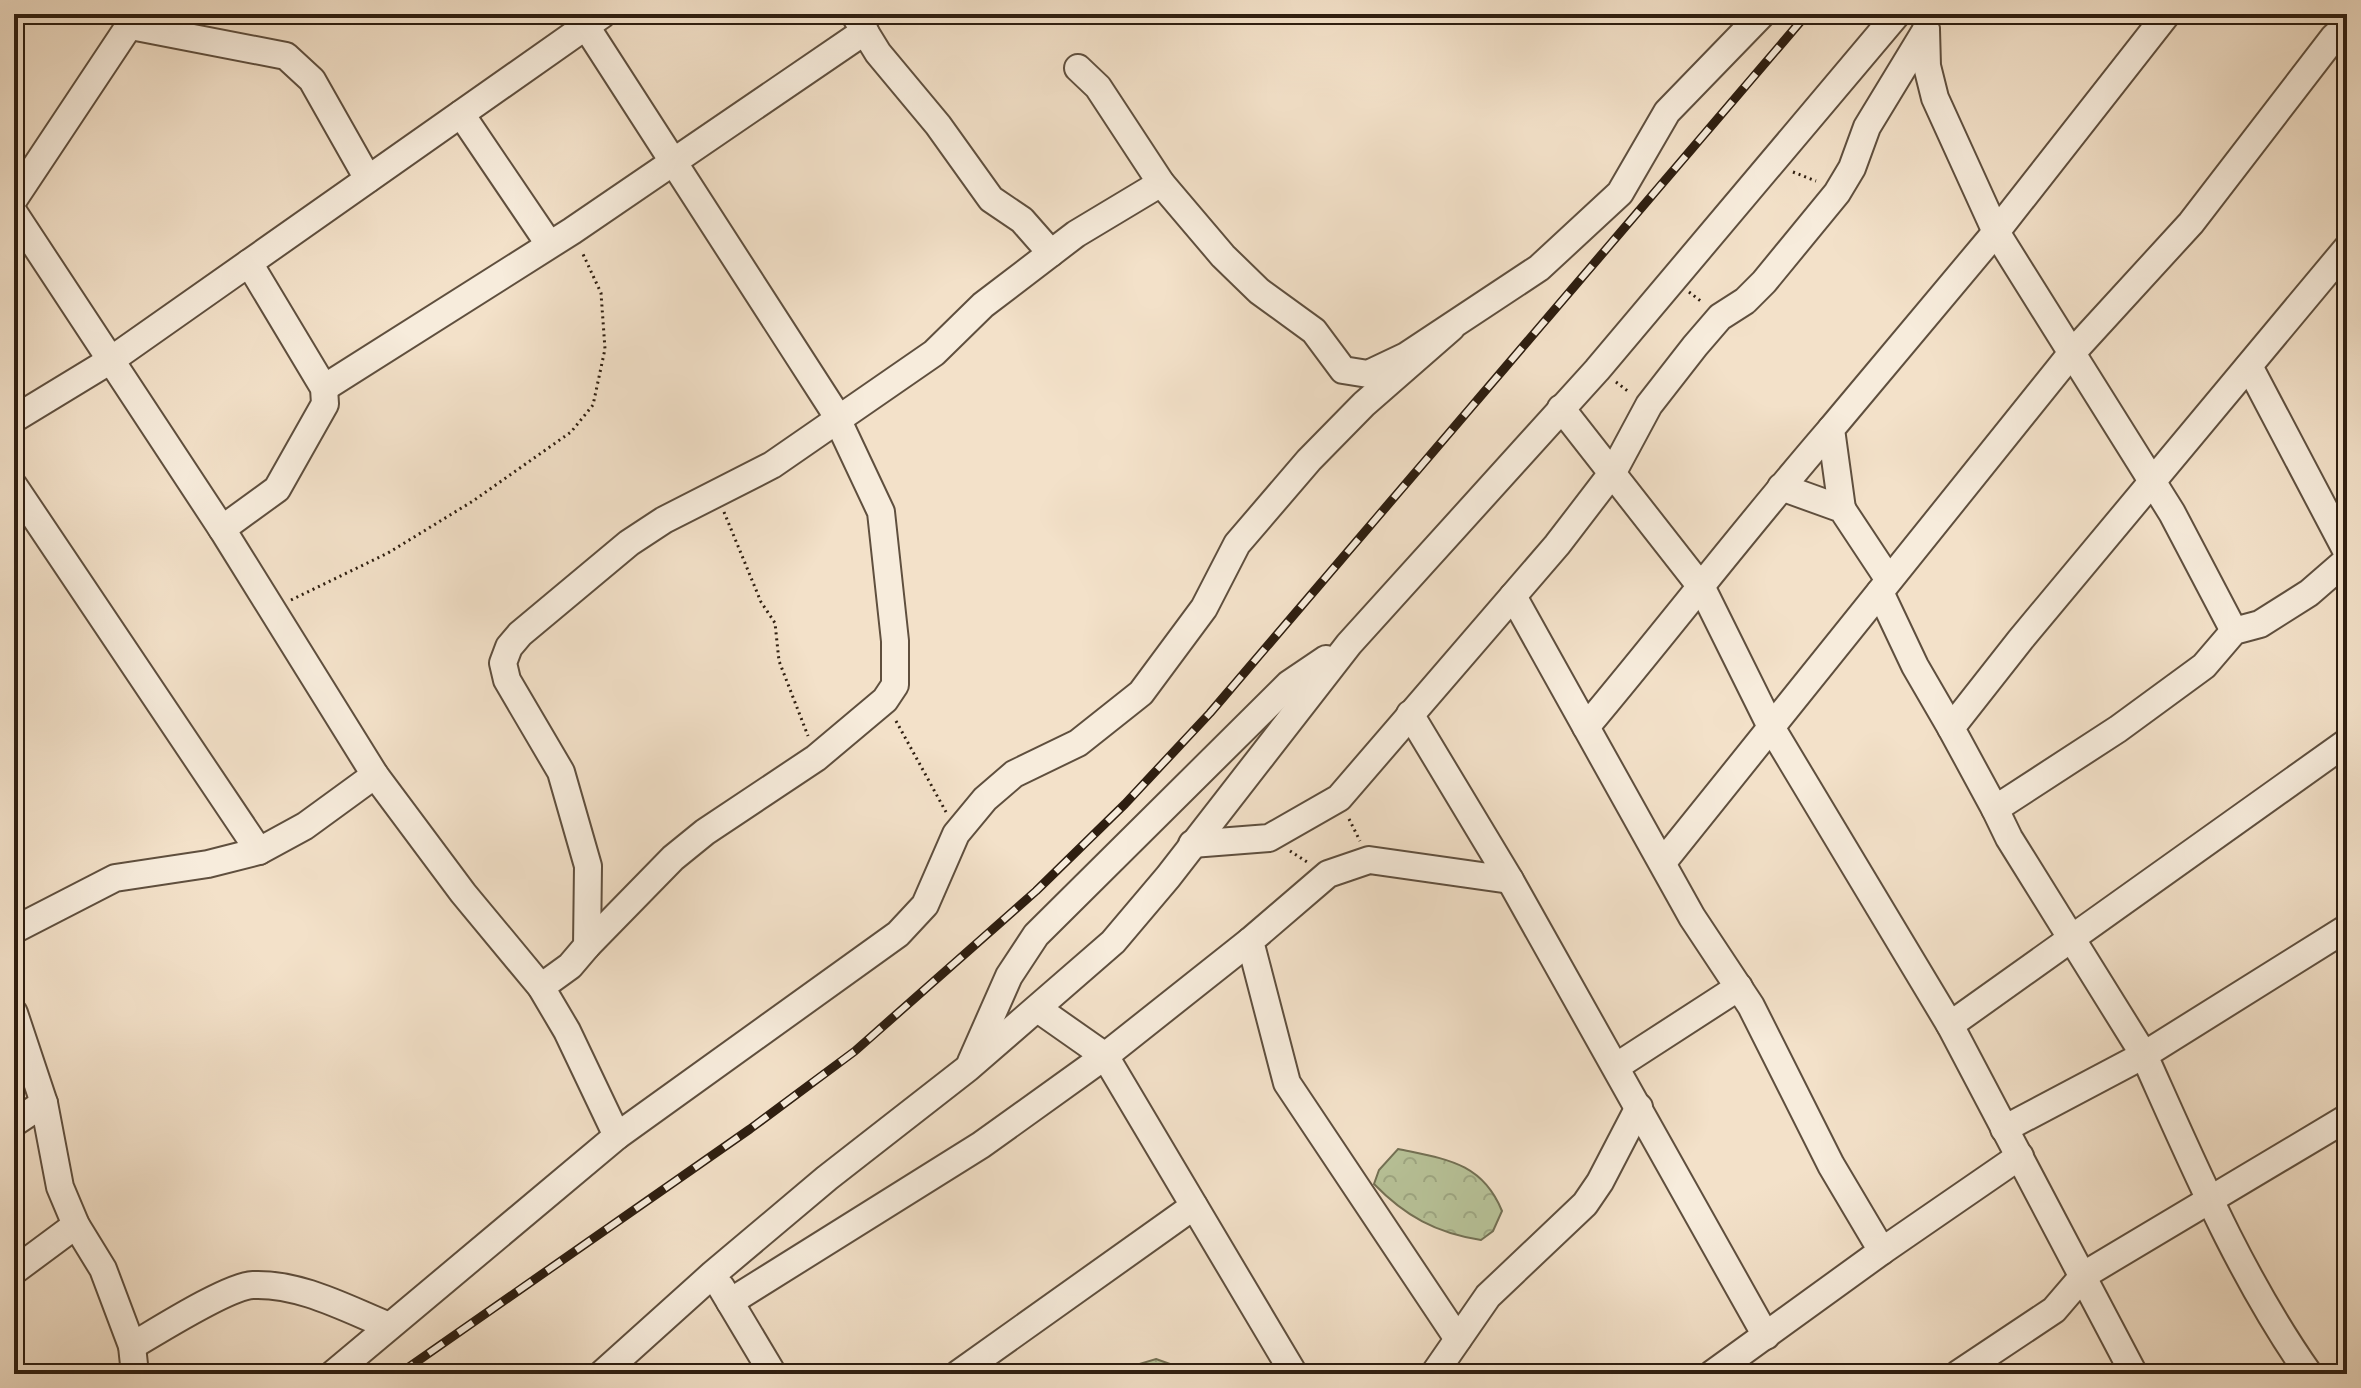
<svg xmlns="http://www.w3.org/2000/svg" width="2361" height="1388" viewBox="0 0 2361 1388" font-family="'Old Standard TT',serif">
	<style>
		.forest { fill: url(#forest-crowns); stroke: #737054; stroke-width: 2 }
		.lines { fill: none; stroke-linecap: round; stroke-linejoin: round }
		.minor-casing { stroke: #5f4f3e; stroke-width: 30 }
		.path { stroke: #2e1e10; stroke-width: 3; stroke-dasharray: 2 4; stroke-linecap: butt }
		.minor { stroke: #f7ecdc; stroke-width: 26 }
		.rail-casing { stroke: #2e1e10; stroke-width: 9 }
		.rail { stroke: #f7ecdc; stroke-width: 6; stroke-dasharray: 18; stroke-linecap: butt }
	</style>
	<defs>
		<pattern id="forest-crowns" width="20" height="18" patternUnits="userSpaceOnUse" patternTransform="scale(2)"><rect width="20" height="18" fill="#b8c399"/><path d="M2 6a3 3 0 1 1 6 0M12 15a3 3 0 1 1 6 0" fill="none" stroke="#9ea783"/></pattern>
	</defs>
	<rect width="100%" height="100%" fill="#f3e1c9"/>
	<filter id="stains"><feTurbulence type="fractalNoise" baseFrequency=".0025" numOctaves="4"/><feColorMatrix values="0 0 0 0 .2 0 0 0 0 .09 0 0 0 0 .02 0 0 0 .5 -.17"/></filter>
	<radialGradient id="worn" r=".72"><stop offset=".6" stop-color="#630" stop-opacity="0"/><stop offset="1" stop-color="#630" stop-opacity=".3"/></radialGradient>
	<!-- forest -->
	<g class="forest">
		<path d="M 1398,1149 C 1445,1159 1482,1162 1502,1211 L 1493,1231 L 1481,1240 C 1436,1233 1405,1216 1374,1184 L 1379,1170 Z"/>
		<polygon points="1156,1359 1198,1374 1106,1374"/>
	</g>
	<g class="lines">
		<!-- minor casing -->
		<g class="minor-casing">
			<g id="minor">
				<polyline points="578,14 832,408 881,512 895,641 895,685 885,700 816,758 705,832 673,858 587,946"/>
				<polyline points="854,14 878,53 938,125 991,199 1022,220 1051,253"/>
				<polyline points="131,26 286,56 312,80 368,179"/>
				<polyline points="1926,30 1927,66 1935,98 1996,232 2172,513 2234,631"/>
				<polyline points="1078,68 1098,87 1161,183 1223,256 1259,291 1314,331 1343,370 1368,374 1406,356 1539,268 1620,193 1667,112 1762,14"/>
				<polyline points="461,114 549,244"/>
				<polyline points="14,199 137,14"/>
				<polyline points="14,213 222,529 375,775 463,893 541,987 567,1031 617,1136"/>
				<polyline points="2347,248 2021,639 1951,728 1995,809 2118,729 2204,666 2234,631 2260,624 2309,593 2347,560"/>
				<polyline points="2249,366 2347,552"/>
				<polyline points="324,388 572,231 865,31"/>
				<polyline points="1561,408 1702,588 1771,727 1950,1025 2134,1374"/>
				<polyline points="14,419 111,360 603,14"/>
				<polyline points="14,486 259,851"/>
				<polyline points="1781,487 1842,509 1889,580"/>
				<polyline points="1842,509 1831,429 1996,232 2167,14"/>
				<polyline points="222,529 277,489 325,404 324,388 249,263"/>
				<polyline points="1880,592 1915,666 1951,728"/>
				<path d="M 1513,596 L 1586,727 C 1669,628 1747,526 1831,429"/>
				<polyline points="1410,714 1510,880 1369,860 1328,874 1250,941 1287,1083 1458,1339"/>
				<polyline points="1586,727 1692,917 1751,1006 1831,1165 1882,1251 2020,1156"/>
				<polyline points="1995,809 2009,838 2144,1055 2004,1129"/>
				<polyline points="1192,844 1269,838 1339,798 1557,545 1613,472 1649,405 1695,346 1720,317 1745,301 1764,282 1837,193 1852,168 1867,127 1926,30"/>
				<polyline points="1663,862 2071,354 2191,223 2334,37 2347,25"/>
				<polyline points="1510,880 1766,1336"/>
				<polyline points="14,930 115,878 208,864 259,851 305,826 375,775"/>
				<polyline points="1250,941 1105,1056 1294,1374"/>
				<polyline points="541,987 570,966 587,946 588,866 561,772 507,680 503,663 509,647 520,634 629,543 664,520 772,465 934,353 983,305 1076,234 1161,183"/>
				<polyline points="14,1013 44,1103 60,1187 76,1225 103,1269 132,1346 135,1374"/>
				<polyline points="1950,1025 2347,742"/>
				<polyline points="971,1062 1009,976 1036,935 1289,684 1326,659"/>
				<polyline points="1617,1066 1739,987"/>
				<polyline points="14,1123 44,1103"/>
				<polyline points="14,1271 76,1225"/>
				<polyline points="721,1287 773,1374"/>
				<polyline points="730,1302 981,1145 1105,1056 1038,1009"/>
				<path d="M 132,1346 C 156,1332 228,1286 253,1285 C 300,1283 347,1309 389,1326"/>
				<polyline points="333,1374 617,1136 898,934 925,905 956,834 985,799 1014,774 1078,743 1141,693 1204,608 1237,544 1309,460 1364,404 1451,328"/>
				<polyline points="602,1374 713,1274 827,1178 968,1068 1113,942 1168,877 1349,644 1597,370 1897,14"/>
				<polyline points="958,1374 1194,1206"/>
				<polyline points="1434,1374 1488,1296 1585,1204 1600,1182 1639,1107"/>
				<polyline points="1712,1374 1882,1251"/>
				<polyline points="1958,1374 2054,1310 2084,1275 2347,1118"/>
				<path d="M 2309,1374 C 2240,1276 2193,1164 2144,1055 L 2347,928"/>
			</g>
		</g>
		<!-- path -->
		<g class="path">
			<polyline points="1793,172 1816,181"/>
			<polyline points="1689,292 1702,302"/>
			<polyline points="1616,382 1629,392"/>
			<polyline points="724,512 761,602 775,623 779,661 808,736"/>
			<polyline points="291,600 388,553 473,501 571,432 593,405 605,349 601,293 582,252"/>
			<polyline points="896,721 946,812"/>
			<polyline points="1349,819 1360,841"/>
			<polyline points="1290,851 1307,862"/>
		</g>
		<!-- minor -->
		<use href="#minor" class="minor"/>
		<!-- rail casing -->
		<g class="rail-casing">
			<polyline id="rail" points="399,1374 750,1129 855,1051 1036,891 1125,804 1210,713 1807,14"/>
		</g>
		<!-- rail -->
		<use href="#rail" class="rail"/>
	</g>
	<!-- margin -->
	<rect width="2361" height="1388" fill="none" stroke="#f3e1c9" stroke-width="48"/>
	<rect x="16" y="16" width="2329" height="1356" fill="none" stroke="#2e1e10" stroke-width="4"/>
	<rect x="24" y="24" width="2313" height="1340" fill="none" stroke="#2e1e10" stroke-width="2"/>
	<rect width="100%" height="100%" filter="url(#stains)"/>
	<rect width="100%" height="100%" fill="url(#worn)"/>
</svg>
